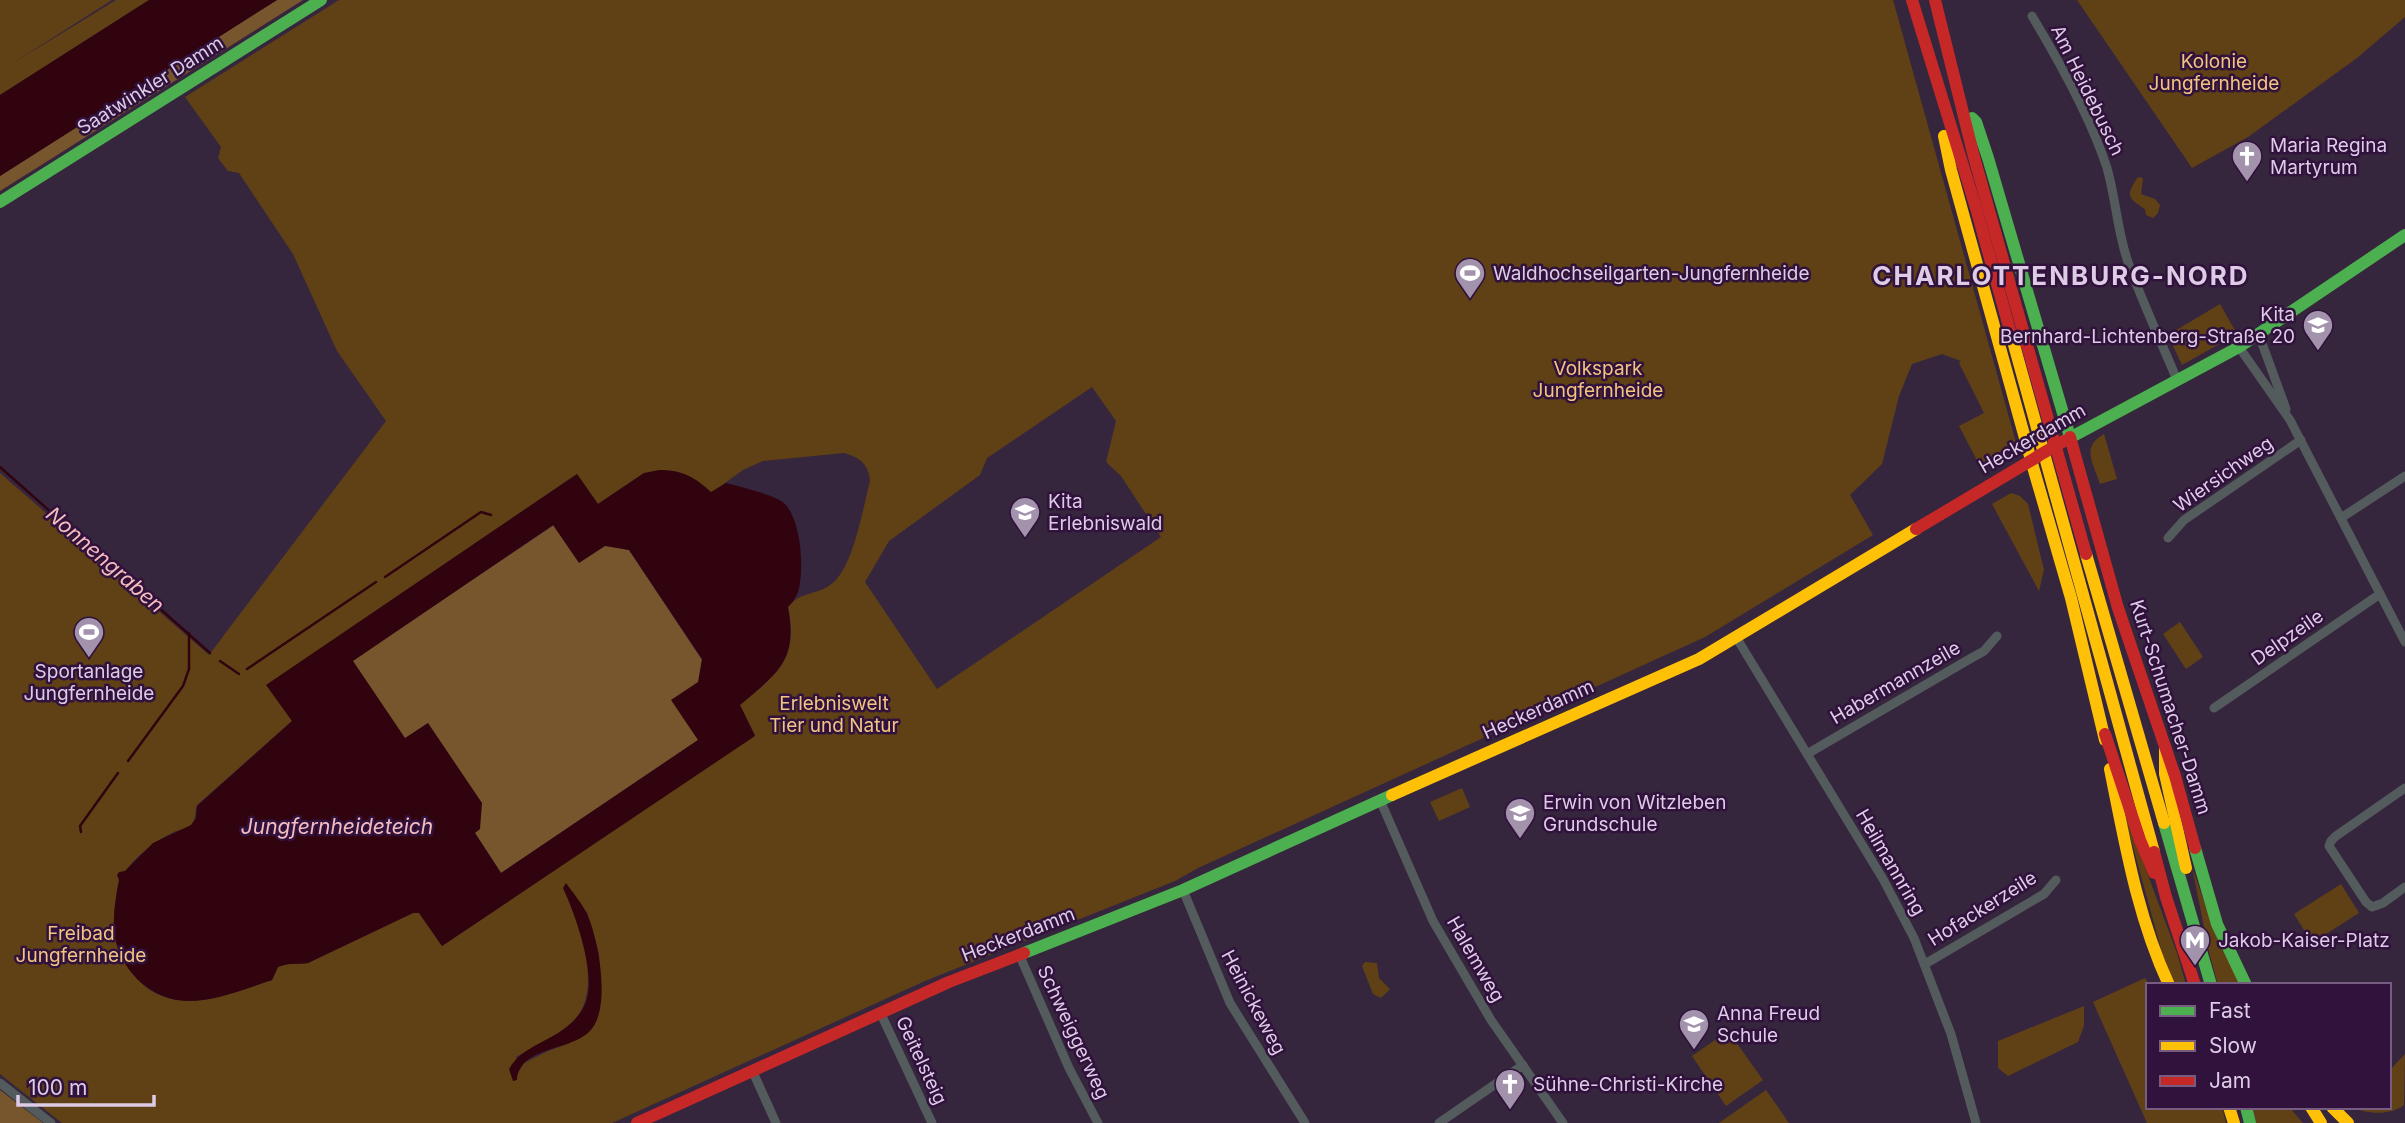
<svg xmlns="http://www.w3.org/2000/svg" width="2405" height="1123" viewBox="0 0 2405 1123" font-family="Inter,sans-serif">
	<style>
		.green { fill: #604115; fill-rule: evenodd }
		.forest { fill: #77562d }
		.water { fill: #31030e; fill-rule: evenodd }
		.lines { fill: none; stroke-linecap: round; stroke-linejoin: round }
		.stream { stroke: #31030e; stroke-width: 2.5 }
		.street { stroke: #535b5d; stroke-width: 9 }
		.fast { stroke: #4caf50; stroke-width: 12 }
		.slow { stroke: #ffc107; stroke-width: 12 }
		.jam { stroke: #c62828; stroke-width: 12 }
		.jam-bridge { stroke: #c62828; stroke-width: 12 }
		.labels { text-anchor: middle; stroke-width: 5; stroke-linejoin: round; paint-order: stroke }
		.park-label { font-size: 19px; fill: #f3c481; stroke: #30123c }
		.street-label { font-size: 19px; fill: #decce7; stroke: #30123c }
		.poi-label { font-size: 19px; fill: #decce7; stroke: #30123c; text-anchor: start }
		.water-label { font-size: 21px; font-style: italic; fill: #f6bcbf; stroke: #30123c }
		.district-label { font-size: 26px; font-weight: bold; letter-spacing: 2px; fill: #decce7; stroke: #30123c }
	</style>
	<rect width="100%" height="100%" fill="#36263d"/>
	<!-- green -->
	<g class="green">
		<polygon points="0,0 112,0 10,65 116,0 149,0 0,95"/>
		<path d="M 339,0 L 1893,0 L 2017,446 L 1981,468 L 1959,426 L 1984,413 L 1959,363 L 1961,361 L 1942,354 L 1912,364 L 1899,396 L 1882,464 L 1850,495 L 1873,535 L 1705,637 L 1198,868 L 1175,881 L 925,981 L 612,1123 L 62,1123 L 0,1074 L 0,473 L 209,655 L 386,421 L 337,351 L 293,254 L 239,173 L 228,171 L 218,158 L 221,147 L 185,97 ZM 1092,387 L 1116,421 L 1106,462 L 1121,476 L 1161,537 L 937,689 L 865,582 L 889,541 L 980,475 L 987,458 ZM 844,453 C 859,457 869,464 870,481 C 863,508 854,563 834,582 C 817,597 803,589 788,607 C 799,661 777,673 740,705 L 755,735 L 442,946 L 419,913 L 413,913 L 308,963 C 295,965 291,962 278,967 L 272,980 C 242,989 209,1004 178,1000 C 130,994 108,942 116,899 C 117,892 117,884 121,878 C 130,861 154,841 172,833 C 178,829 185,831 191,825 C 197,819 194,813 197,805 L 292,721 L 267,685 L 577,474 L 598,504 L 644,473 L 711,493 L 743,470 L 763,461 ZM 563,888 L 587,912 L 599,954 L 601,999 L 570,1043 L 548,1051 L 524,1063 L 518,1073 L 516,1057 C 533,1047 553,1038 568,1026 C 607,997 580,924 563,888 Z"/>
		<polygon points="2077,0 2405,0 2405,17 2357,58 2248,137 2192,168"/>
		<path d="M 2138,177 L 2143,178 L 2141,194 L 2155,199 L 2160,205 L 2158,213 L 2153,218 L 2146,215 L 2145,209 C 2128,198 2125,196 2138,177 Z"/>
		<polygon points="2220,304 2237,334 2182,365 2168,335"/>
		<path d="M 2104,434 L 2117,479 L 2100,484 C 2093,462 2081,447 2104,434 Z"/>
		<polygon points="2011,493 2020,496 2028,504 2044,570 2039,591 1992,504"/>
		<polygon points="2180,622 2203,657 2186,669 2163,634"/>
		<polygon points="1462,788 1470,807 1439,821 1430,802"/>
		<polygon points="2121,803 2177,953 2186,985 2176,985 2166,967"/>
		<polygon points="2192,867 2218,941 2241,985 2218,985 2209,952"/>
		<polygon points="2341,884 2359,913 2312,943 2294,914"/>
		<polygon points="1365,962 1377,963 1379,978 1390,989 1381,998 1373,994 1362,966"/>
		<polygon points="2145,978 2149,985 2148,1107 2222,1107 2226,1123 2147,1123 2093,1002"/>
		<polygon points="2084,1006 2084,1026 2078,1042 2008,1076 1998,1068 1998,1041"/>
		<polygon points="1728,1031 1763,1080 1726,1106 1692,1056"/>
		<path d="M 2405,1054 L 2404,1105 C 2390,1116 2366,1114 2351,1107 L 2389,1107 L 2389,1071 Z"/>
		<polygon points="1766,1090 1789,1123 1719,1123"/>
		<polygon points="2252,1107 2289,1107 2303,1123 2256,1123"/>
	</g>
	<!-- forest -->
	<g class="forest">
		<polygon points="277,0 303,0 0,191 0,176"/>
		<polygon points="554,525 605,545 629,550 702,660 699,682 698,740 501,873 475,833 428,723 405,739 352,661"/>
		<polygon points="0,1090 43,1123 0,1123"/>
	</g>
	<!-- water -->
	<g class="water">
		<polygon points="149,0 277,0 0,176 0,95"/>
		<path d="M 659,470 C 682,470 695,477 711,492 L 726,483 C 740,487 773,494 784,503 C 801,519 804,566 799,588 C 798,595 793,602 788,607 C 798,662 777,673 740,705 L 755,736 L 442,946 L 419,913 L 413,913 L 308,963 C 296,965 291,962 278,967 L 272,980 C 245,989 216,1001 188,1001 C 150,1001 116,967 114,929 C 113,913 116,896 119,880 L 117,875 L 119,872 L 125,871 L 153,843 L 191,825 L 196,818 L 197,806 L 292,721 L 266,685 L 577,474 L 598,504 L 644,473 ZM 553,525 L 579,563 L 605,546 L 629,550 L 702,659 L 698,682 L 671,700 L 698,740 L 501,873 L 475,833 L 480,829 L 482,803 L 428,723 L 405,738 L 353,661 Z"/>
		<path d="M 566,883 C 573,893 582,903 587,914 C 599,940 612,1011 589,1032 C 569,1051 519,1047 517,1080 L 513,1081 L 509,1069 C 522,1046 550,1042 569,1025 C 577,1018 585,1008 587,998 C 595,971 575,913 563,888 Z"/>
	</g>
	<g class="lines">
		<!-- stream -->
		<g class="stream">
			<polyline points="0,467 210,653"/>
			<polyline points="385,577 481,512 491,515"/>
			<polyline points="220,661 239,674"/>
			<polyline points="247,669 376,582"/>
			<polyline points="128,761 183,686 189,669 189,633"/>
			<polyline points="81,832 80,826 118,773"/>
		</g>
		<!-- street -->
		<g class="street">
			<path d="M 2032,16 C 2059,61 2091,118 2107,168 C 2116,199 2117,231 2128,262 C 2142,302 2161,341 2177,380"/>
			<polyline points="2259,335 2286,409"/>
			<polyline points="2239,347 2290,420 2405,642"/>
			<polyline points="2341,518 2405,476"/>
			<polyline points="2168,538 2184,520 2301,440"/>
			<polyline points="1736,637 1883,879 1914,938 1951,1034 1976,1123"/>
			<polyline points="2214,708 2380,594"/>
			<polyline points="1807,754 1968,660 1984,651 1997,636"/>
			<polyline points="2405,788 2336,836 2331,841 2329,846 2366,902 2372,907 2383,903 2405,887"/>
			<polyline points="1380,800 1433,921 1491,1020 1563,1123"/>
			<polyline points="1183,890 1230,1003 1305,1123"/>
			<polyline points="1019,954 1069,1068 1098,1123"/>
			<polyline points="1925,964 2044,894 2056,880"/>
			<polyline points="880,1012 932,1123"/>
			<polyline points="752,1070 776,1123"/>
			<polyline points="0,1083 51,1123"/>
			<polyline points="1439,1123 1523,1065"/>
		</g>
		<!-- fast -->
		<g class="fast">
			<polyline points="1972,118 1976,122 1988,158 2070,437"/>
			<polyline points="0,202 321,0"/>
			<polyline points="2064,441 2239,347 2405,235"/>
			<polyline points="2164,823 2211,985"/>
			<polyline points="2195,848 2217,924 2246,985"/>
			<polyline points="1024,953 1183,890 1392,795"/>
			<polyline points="2246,1107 2250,1123"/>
		</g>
		<!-- slow -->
		<g class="slow">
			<polyline points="1944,136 1951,170 2031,460"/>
			<polyline points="2011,334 2154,852"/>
			<polyline points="2031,460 2071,598 2105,740"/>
			<polyline points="2086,554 2164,823"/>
			<polyline points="2165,748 2165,774 2186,868"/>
			<path d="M 2110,769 C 2125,843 2137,916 2169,985"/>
			<polyline points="1392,795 1699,659 1916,529"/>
			<polyline points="2229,1107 2234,1123"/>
			<polyline points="2311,1107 2321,1123"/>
			<polyline points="2332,1107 2348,1123"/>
		</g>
		<!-- jam -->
		<g class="jam">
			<polyline points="1912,0 1976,208 2011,334"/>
			<polyline points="1935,0 1974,157 2086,554"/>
			<polyline points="2070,437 2118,608 2175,776 2195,848"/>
			<polyline points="1916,529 2037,457"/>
			<polyline points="2105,734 2140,840 2154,873"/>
			<polyline points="2154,852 2166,897 2195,985"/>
			<polyline points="637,1123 949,982 1024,953"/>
		</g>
		<!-- jam-bridge -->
		<polyline class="jam-bridge" points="2038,456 2064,441"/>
	</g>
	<!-- icons -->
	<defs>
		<g id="church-pin" transform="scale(1.575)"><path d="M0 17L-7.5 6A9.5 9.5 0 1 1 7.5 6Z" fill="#a392ac" stroke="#30123c"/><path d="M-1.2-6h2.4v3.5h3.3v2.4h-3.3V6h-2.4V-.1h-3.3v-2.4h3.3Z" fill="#fff"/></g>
		<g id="stadium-pin" transform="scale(1.575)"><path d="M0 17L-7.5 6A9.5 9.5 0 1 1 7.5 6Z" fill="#a392ac" stroke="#30123c"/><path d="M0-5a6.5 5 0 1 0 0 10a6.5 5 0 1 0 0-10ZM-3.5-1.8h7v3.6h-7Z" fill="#fff"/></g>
		<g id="school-pin" transform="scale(1.575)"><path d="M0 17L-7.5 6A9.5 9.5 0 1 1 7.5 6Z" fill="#a392ac" stroke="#30123c"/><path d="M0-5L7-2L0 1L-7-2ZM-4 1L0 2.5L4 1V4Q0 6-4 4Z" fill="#fff"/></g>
		<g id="metro-pin" transform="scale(1.575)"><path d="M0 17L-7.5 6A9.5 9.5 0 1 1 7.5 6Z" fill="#a392ac" stroke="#30123c"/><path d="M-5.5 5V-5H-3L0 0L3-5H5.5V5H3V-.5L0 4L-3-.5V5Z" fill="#fff"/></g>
	</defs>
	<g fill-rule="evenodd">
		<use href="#church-pin" x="2247" y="156"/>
		<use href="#stadium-pin" x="1470" y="273"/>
		<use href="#school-pin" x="2318" y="325"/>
		<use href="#school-pin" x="1025" y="512"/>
		<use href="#stadium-pin" x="89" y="632"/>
		<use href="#school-pin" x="1520" y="813"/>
		<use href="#metro-pin" x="2195" y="940"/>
		<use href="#school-pin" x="1694" y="1024"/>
		<use href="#church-pin" x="1510" y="1084"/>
	</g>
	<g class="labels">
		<!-- park labels -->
		<g class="park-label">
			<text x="2214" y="68">Kolonie<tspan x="2214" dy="22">Jungfernheide</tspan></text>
			<text x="1598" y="375">Volkspark<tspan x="1598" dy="22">Jungfernheide</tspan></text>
			<text x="834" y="710">Erlebniswelt<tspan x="834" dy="22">Tier und Natur</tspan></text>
			<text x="81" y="940">Freibad<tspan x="81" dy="22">Jungfernheide</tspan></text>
		</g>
		<!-- street labels -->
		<g class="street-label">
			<text transform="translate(150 85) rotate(-32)" y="7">Saatwinkler Damm</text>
			<text transform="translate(2088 90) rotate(64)" y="7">Am Heidebusch</text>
			<text transform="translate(2032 438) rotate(-30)" y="7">Heckerdamm</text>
			<text transform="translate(2223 474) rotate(-35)" y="7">Wiersichweg</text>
			<text transform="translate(2287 637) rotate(-35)" y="7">Delpzeile</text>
			<text transform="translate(1895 682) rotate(-30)" y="7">Habermannzeile</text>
			<text transform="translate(2171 707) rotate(72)" y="7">Kurt-Schumacher-Damm</text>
			<text transform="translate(1538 709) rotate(-24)" y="7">Heckerdamm</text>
			<text transform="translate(1891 862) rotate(60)" y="7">Heilmannring</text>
			<text transform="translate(1982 908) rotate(-32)" y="7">Hofackerzeile</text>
			<text transform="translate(1018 934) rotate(-21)" y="7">Heckerdamm</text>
			<text transform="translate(1476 959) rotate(60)" y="7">Halemweg</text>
			<text transform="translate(1254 1002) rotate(62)" y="7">Heinickeweg</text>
			<text transform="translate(1074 1032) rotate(65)" y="7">Schweiggerweg</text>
			<text transform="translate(922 1060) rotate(65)" y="7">Geitelsteig</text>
		</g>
		<!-- poi labels -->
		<g class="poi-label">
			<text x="2270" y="152">Maria Regina<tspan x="2270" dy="22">Martyrum</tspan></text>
			<text x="1493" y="280">Waldhochseilgarten-Jungfernheide</text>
			<text x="2295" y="321" text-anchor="end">Kita<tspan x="2295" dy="22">Bernhard-Lichtenberg-Straße 20</tspan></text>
			<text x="1048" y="508">Kita<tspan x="1048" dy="22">Erlebniswald</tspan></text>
			<text x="89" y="678" text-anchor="middle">Sportanlage<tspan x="89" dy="22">Jungfernheide</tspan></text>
			<text x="1543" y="809">Erwin von Witzleben<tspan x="1543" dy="22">Grundschule</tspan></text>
			<text x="2218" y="947">Jakob-Kaiser-Platz</text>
			<text x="1717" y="1020">Anna Freud<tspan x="1717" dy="22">Schule</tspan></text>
			<text x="1533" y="1091">Sühne-Christi-Kirche</text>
		</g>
		<!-- water labels -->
		<g class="water-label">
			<text transform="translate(105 560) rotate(41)" y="7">Nonnengraben</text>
			<text x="337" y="834">Jungfernheideteich</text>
		</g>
		<!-- district labels -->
		<g class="district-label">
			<text x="2061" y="285">CHARLOTTENBURG-NORD</text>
		</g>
	</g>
	<!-- legend -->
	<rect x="2146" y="983" width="245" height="126" fill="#30123c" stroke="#765c80" stroke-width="2"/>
	<rect x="2160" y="1006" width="35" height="10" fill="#4caf50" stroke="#765c80" stroke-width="2"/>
	<text x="2209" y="1018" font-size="21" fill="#decce7">Fast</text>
	<rect x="2160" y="1041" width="35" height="10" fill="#ffc107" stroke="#765c80" stroke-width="2"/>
	<text x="2209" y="1053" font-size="21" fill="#decce7">Slow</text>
	<rect x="2160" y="1076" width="35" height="10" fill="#c62828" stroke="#765c80" stroke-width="2"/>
	<text x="2209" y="1088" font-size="21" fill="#decce7">Jam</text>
	<!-- scale -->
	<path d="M18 1095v10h136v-10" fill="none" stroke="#decce7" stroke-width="3.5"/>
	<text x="28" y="1095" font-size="21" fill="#decce7" stroke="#30123c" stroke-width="5" paint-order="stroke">100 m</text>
</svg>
